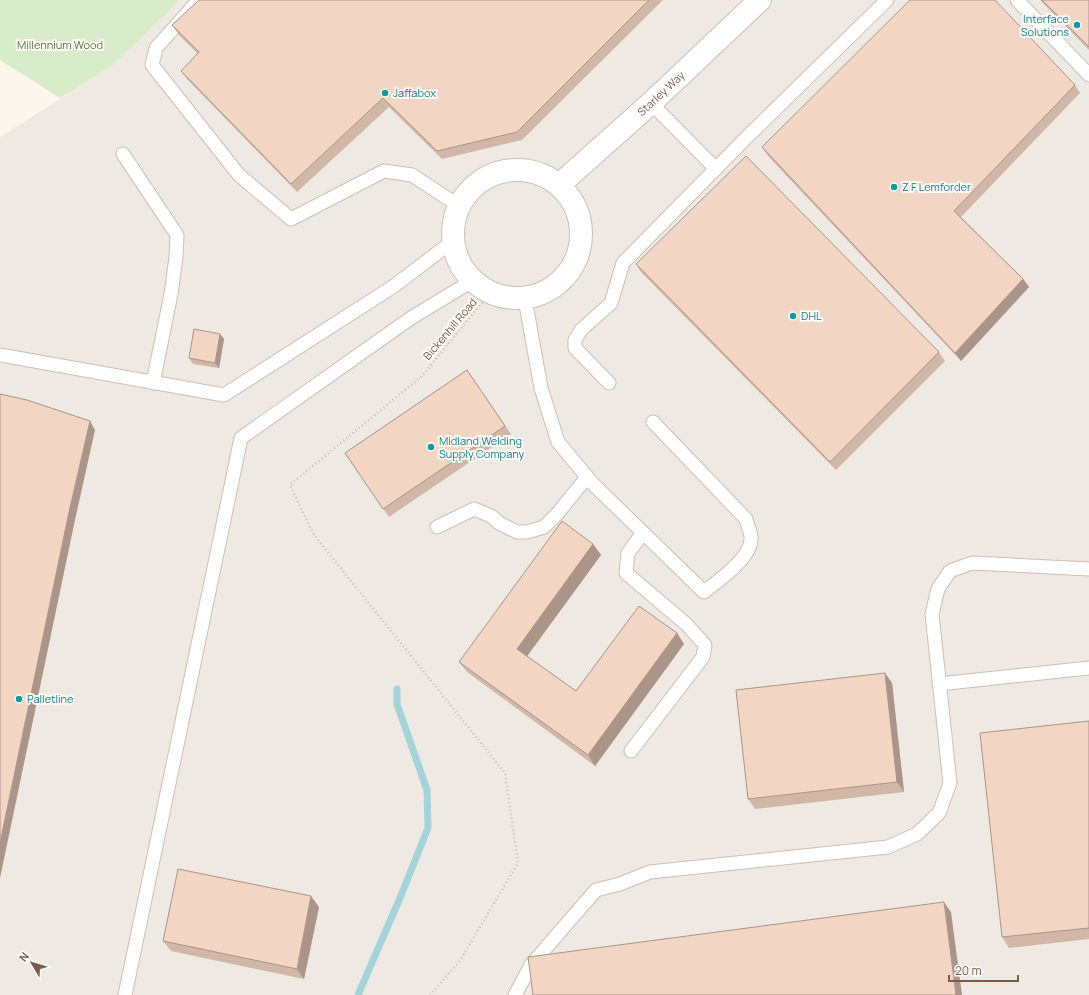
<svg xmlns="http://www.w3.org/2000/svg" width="1089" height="995" viewBox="0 0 1089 995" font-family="Manrope,sans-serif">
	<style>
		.industrial { fill: #efe9e4 }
		.green { fill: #d8ecc9 }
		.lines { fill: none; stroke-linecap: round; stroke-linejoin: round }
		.stream { stroke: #a5d3da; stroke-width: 7 }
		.lane-casing { stroke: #d1beb0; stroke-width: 15 }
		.street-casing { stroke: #d1beb0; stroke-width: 24 }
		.path { stroke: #d9b8a5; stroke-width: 2.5; stroke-dasharray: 1 3; stroke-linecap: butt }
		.lane { stroke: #fff; stroke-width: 13 }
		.street { stroke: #fff; stroke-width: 22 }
		.wall { fill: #d1b7a8 }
		.shaded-wall { fill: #aa9588 }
		.building { fill: #f3d5c3; stroke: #aa9588 }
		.culture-dot { fill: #0f9aa8; stroke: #fffaf3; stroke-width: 1.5 }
		.labels { text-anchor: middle; stroke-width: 4; stroke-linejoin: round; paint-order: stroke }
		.culture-label { font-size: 11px; fill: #0d838f; stroke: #fffaf3; text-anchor: start }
		.park-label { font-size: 11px; fill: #537a41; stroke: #fffaf3 }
		.street-label { font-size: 11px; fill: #7a5c4d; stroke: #fffaf3 }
	</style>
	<rect width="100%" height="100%" fill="#fdf6ec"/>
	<!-- industrial -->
	<polygon class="industrial" points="180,0 1089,0 1089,995 0,995 0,137 112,66"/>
	<!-- green -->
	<polygon class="green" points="0,0 180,0 112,66 60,98 0,60"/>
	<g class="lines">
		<!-- stream -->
		<polyline class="stream" points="358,995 400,898 428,828 427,790 397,704 397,689"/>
		<!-- lane casing -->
		<g class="lane-casing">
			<g id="lane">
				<polyline points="199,0 156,48 152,65 239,175 291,219 384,171 412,175 459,206"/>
				<polyline points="1017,0 1089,75"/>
				<polyline points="651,103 716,169"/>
				<polyline points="123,154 177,235 176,257 171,294 153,383"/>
				<path d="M 525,299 L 541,388 L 558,442 L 593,484 L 704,592 C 718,581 753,557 751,537 C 751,532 747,525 746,519 L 653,422"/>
				<polyline points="0,355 224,395 394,286 453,241"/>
				<polyline points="609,383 575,348 575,340 581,330 611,303 623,263 745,139 887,0"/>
				<polyline points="437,527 474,509 491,516 499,523 517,532 527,532 544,527 557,514 587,477"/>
				<polyline points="939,684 1089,668"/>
				<polyline points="631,751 703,657 705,645 686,624 626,573 628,553 643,533"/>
				<polyline points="125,995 241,438 411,318 472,281"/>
				<polyline points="515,995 531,965 596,890 620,884 650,872 888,847 917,834 939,813 950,783 932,614 938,589 950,571 972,563 1089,569"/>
			</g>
		</g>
		<!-- street casing -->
		<g class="street-casing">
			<g id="street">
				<circle cx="517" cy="234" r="64"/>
				<path id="s1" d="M 559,185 L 651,103 L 760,0"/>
			</g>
		</g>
		<!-- path -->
		<polyline class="path" points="430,995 459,962 518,863 505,773 314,535 290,485 422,376 490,293"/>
		<!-- lane -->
		<use href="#lane" class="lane"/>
		<!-- street -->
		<use href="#street" class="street"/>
	</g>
	<!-- wall -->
	<g class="wall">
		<polygon points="199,0 663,0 522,140 442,159 389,107 297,192 187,79 181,71 198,54 178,34 172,25"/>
		<polygon points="1040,0 1089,0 1089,50"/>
		<polygon points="1075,85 1080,93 961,217 1023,279 1029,287 961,361 768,156 762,147"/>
		<polygon points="636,264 939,352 945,361 836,470 641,272"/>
		<polygon points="220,334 224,339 219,368 193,364 189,358"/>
		<polygon points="467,370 511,434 389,517 345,453"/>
		<polygon points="593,544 601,555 527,656 576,691 677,633 684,644 595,766 467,672 459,662"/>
		<polygon points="885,673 892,683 904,792 755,809 748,799"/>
		<polygon points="1089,721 1089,939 1009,948 1002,937"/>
		<polygon points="319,907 304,979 171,951 163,941"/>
	</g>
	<!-- shaded-wall -->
	<g class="shaded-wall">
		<polygon points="1023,279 1029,287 961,361 955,353"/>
		<polygon points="220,334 224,339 219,368 215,363"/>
		<polygon points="90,421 95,430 75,520 0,878 0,843 69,512"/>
		<polygon points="593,544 601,555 525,659 517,649"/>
		<polygon points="677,633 684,644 595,766 588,755"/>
		<polygon points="885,673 892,683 904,792 897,782"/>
		<polygon points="311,896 319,907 304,979 297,969"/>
		<polygon points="944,902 951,912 962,995 956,995"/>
	</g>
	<!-- building -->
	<g class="building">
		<polygon points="199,0 649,0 517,132 437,151 383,98 291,184 181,71 199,52 172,25"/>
		<polygon points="910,0 995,0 1075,85 954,211 1023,279 955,353 762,147"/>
		<polygon points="1042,0 1089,0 1089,47"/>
		<polygon points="746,156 939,352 830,462 636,264"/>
		<polygon points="194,329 220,334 215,363 189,358"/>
		<polygon points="467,370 505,426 383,509 345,453"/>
		<polygon points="0,394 27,400 90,421 69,512 0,843"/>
		<polygon points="562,521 593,544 517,649 576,691 639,606 677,633 588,755 459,662"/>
		<polygon points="885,673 897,782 748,799 736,690"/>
		<polygon points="1089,721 1089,928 1002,937 980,733"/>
		<polygon points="178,869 311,896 297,969 163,941"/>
		<polygon points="944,902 956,995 533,995 528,957"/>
	</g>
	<!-- markers -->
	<g class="culture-dot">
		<circle cx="1077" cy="25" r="4"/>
		<circle cx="385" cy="93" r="4"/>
		<circle cx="894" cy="187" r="4"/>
		<circle cx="793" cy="316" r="4"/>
		<circle cx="431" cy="447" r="4"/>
		<circle cx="19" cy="699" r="4"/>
	</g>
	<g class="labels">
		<!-- culture labels -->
		<g class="culture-label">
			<text x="1069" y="23" text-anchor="end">Interface<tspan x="1069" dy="13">Solutions</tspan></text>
			<text x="393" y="97">Jaffabox</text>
			<text x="902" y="191">Z F Lemforder</text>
			<text x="801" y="320">DHL</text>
			<text x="439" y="445">Midland Welding<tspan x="439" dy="13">Supply Company</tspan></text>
			<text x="27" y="703">Palletline</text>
		</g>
		<!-- park labels -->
		<g class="park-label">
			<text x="60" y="49">Millennium Wood</text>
		</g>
		<!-- street labels -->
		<g class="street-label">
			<text dy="4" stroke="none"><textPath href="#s1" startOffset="137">Starley Way</textPath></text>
			<text transform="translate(450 329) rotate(-50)" y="4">Bickenhill Road</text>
		</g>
	</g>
	<!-- north arrow -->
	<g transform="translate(32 963) rotate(308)" stroke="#fffaf3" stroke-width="3" paint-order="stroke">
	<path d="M0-3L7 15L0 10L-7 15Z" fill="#7a5c4d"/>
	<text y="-6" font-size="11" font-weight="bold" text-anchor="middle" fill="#7a5c4d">N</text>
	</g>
	<!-- scale -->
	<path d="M949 975v6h69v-6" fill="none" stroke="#7a5c4d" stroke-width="2"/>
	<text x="955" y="975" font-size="12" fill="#7a5c4d" stroke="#fffaf3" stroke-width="3" paint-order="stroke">20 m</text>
</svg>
